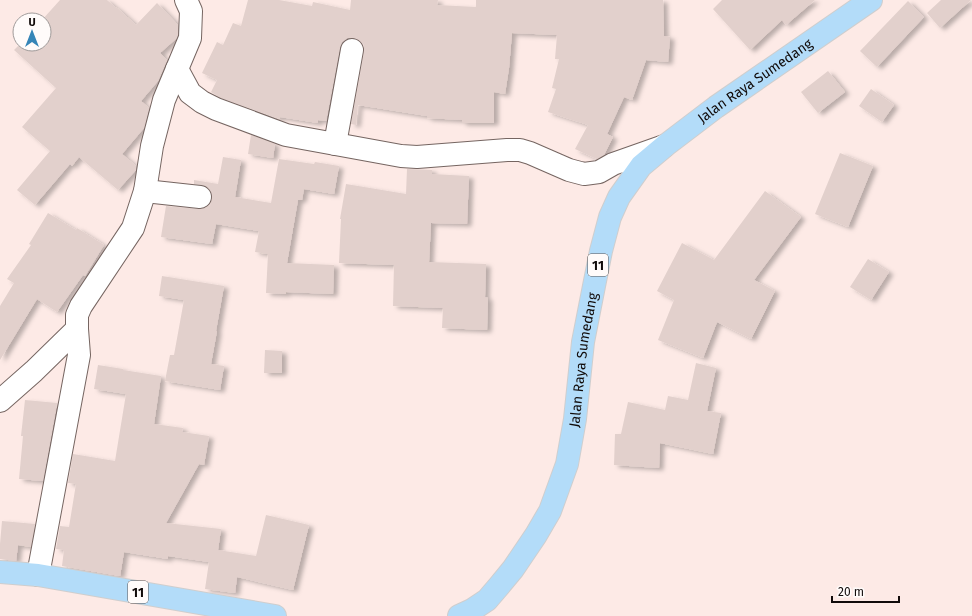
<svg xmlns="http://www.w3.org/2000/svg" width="972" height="616" viewBox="0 0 972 616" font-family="'Fira Sans',sans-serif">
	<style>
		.building { fill: #e2d0cc; filter: url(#shadow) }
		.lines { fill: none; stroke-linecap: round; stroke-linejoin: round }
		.street-casing { stroke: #756561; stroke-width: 24 }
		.highway-casing { stroke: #cfcece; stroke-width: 24 }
		.street { stroke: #fff; stroke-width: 22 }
		.highway { stroke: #b3dcf9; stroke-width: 22 }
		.labels { text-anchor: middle; stroke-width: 4; stroke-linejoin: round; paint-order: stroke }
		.shield { fill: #fffbfa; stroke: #585352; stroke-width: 1 }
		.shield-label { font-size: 13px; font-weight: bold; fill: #110b0a }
		.street-label { font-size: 14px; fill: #110b0a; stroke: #fffbfa }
	</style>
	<defs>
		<filter id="shadow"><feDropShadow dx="4.5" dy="2.5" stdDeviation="2" flood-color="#0004"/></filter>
	</defs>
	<rect width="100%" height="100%" fill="#fdeae6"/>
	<!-- building -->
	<g class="building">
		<polygon points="60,0 107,0 116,8 116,7 136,25 157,3 178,25 178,35 177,38 160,53 167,60 158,81 141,101 149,108 144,128 122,154 136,166 136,170 118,190 79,157 72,166 70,164 35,205 17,190 50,151 22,127 56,88 14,50 20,44 44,44 44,20 42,20"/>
		<polygon points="248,0 279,0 312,6 313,2 350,10 351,0 438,0 437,5 476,7 476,0 663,0 664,36 670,37 668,62 646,60 632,100 624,97 607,134 613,137 604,155 597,159 575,149 588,125 548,112 556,89 552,88 559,59 555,59 557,35 512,33 509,68 505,94 494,92 494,123 462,123 462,120 427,118 427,116 358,105 356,125 351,124 364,52 364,45 360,41 354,38 347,38 342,42 340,47 326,121 318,120 318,123 280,117 280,119 221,98 211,92 217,80 202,73 217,42 223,45 233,23 241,26"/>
		<polygon points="722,0 815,0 786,25 782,20 750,50 713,9"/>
		<polygon points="941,0 971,0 940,28 927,13"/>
		<polygon points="908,1 924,17 877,67 860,51"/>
		<polygon points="828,71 845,92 818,113 801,92"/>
		<polygon points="871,89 894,105 882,122 859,106"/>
		<polygon points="251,135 275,144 273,158 248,154"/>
		<polygon points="840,153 873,166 848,227 815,214"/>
		<polygon points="223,157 241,160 235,197 271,203 279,159 314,164 315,162 339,166 334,194 304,189 302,200 298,200 287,263 334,265 333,294 286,292 286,294 266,293 268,254 255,252 259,231 216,224 212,244 161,237 166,206 199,209 205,208 210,205 212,198 211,192 207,187 201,185 194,184 194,180 218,184"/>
		<polygon points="407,169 432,170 432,174 469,176 467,224 431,223 429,262 486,264 485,297 488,298 487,330 442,328 443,308 393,306 394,265 339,263 341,219 340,219 346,184 406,194"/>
		<polygon points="765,191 801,217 754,280 775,291 751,339 717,322 703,358 658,340 674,300 657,291 682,243 714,260"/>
		<polygon points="48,213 76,230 77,228 104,245 85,276 83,275 57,312 37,299 0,360 0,306 14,283 7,279 31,245 29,244"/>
		<polygon points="868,259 889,272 871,300 850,287"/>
		<polygon points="162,276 224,286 216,331 217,331 211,364 224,366 220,390 165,381 170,355 174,355 184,300 159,296"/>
		<polygon points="265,350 282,351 282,373 264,373"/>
		<polygon points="696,363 716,368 707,411 721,413 713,454 660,443 659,468 614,465 615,434 621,434 628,402 665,410 668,396 688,400"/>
		<polygon points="98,365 123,369 123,370 161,376 154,424 183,428 182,432 209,436 204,465 199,464 166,523 221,529 218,550 256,556 266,515 309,525 293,590 237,577 235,593 205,589 209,562 168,556 168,559 124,552 120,576 62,566 64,550 56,549 60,526 69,527 76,484 68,483 73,454 115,461 126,394 94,389"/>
		<polygon points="25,400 57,403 43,481 19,479 23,436 21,436"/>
		<polygon points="2,521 35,524 31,547 18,545 16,561 0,559 0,544"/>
	</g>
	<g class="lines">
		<!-- street casing -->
		<g class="street-casing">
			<g id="street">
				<polyline points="177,69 190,93 202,102 216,109 286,135 401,156 417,157 507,150 520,150 530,153 569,170 584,174 599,172 613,164 664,146"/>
				<polyline points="335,144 352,50"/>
				<polyline points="145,191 200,197"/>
				<polyline points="0,401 34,371 77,329"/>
				<polyline points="38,575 79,355 77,329 77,315 81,306 133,228 145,191 152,146 164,100 190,38 191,11 186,0"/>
			</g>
		</g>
		<!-- highway casing -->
		<g class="highway-casing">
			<g id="highway">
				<polyline points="0,572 38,575 275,616"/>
				<path id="s1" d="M 459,616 L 472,610 L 487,600 L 499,586 L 513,569 L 536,535 L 550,511 L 567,464 L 575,419 L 583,342 L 594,286 L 601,251 L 610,217 L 619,197 L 641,166 L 666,145 L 716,107 L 871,0"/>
			</g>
		</g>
		<!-- street -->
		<use href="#street" class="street"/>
		<!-- highway -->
		<use href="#highway" class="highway"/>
	</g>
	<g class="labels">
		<!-- shield labels -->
		<g class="shield">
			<rect x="588" y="254" width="20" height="22" rx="3"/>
			<rect x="128" y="581" width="20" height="22" rx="3"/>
		</g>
		<g class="shield-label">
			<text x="598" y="270">11</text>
			<text x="138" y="597">11</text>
		</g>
		<!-- street labels -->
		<g class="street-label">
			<text dy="5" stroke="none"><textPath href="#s1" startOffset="645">Jalan Raya Sumedang</textPath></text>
			<text dy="5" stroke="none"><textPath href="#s1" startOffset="297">Jalan Raya Sumedang</textPath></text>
		</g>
	</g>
	<!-- north arrow -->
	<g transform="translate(32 32)"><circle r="19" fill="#fffbfa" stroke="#a09b9a"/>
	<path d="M0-3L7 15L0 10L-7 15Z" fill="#3585b7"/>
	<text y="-6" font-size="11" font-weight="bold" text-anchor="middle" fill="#110b0a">U</text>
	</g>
	<!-- scale -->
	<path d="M832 596v6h67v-6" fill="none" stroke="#110b0a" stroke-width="2"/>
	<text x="838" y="596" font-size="12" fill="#110b0a" stroke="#fffbfa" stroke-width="3" paint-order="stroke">20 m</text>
</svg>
